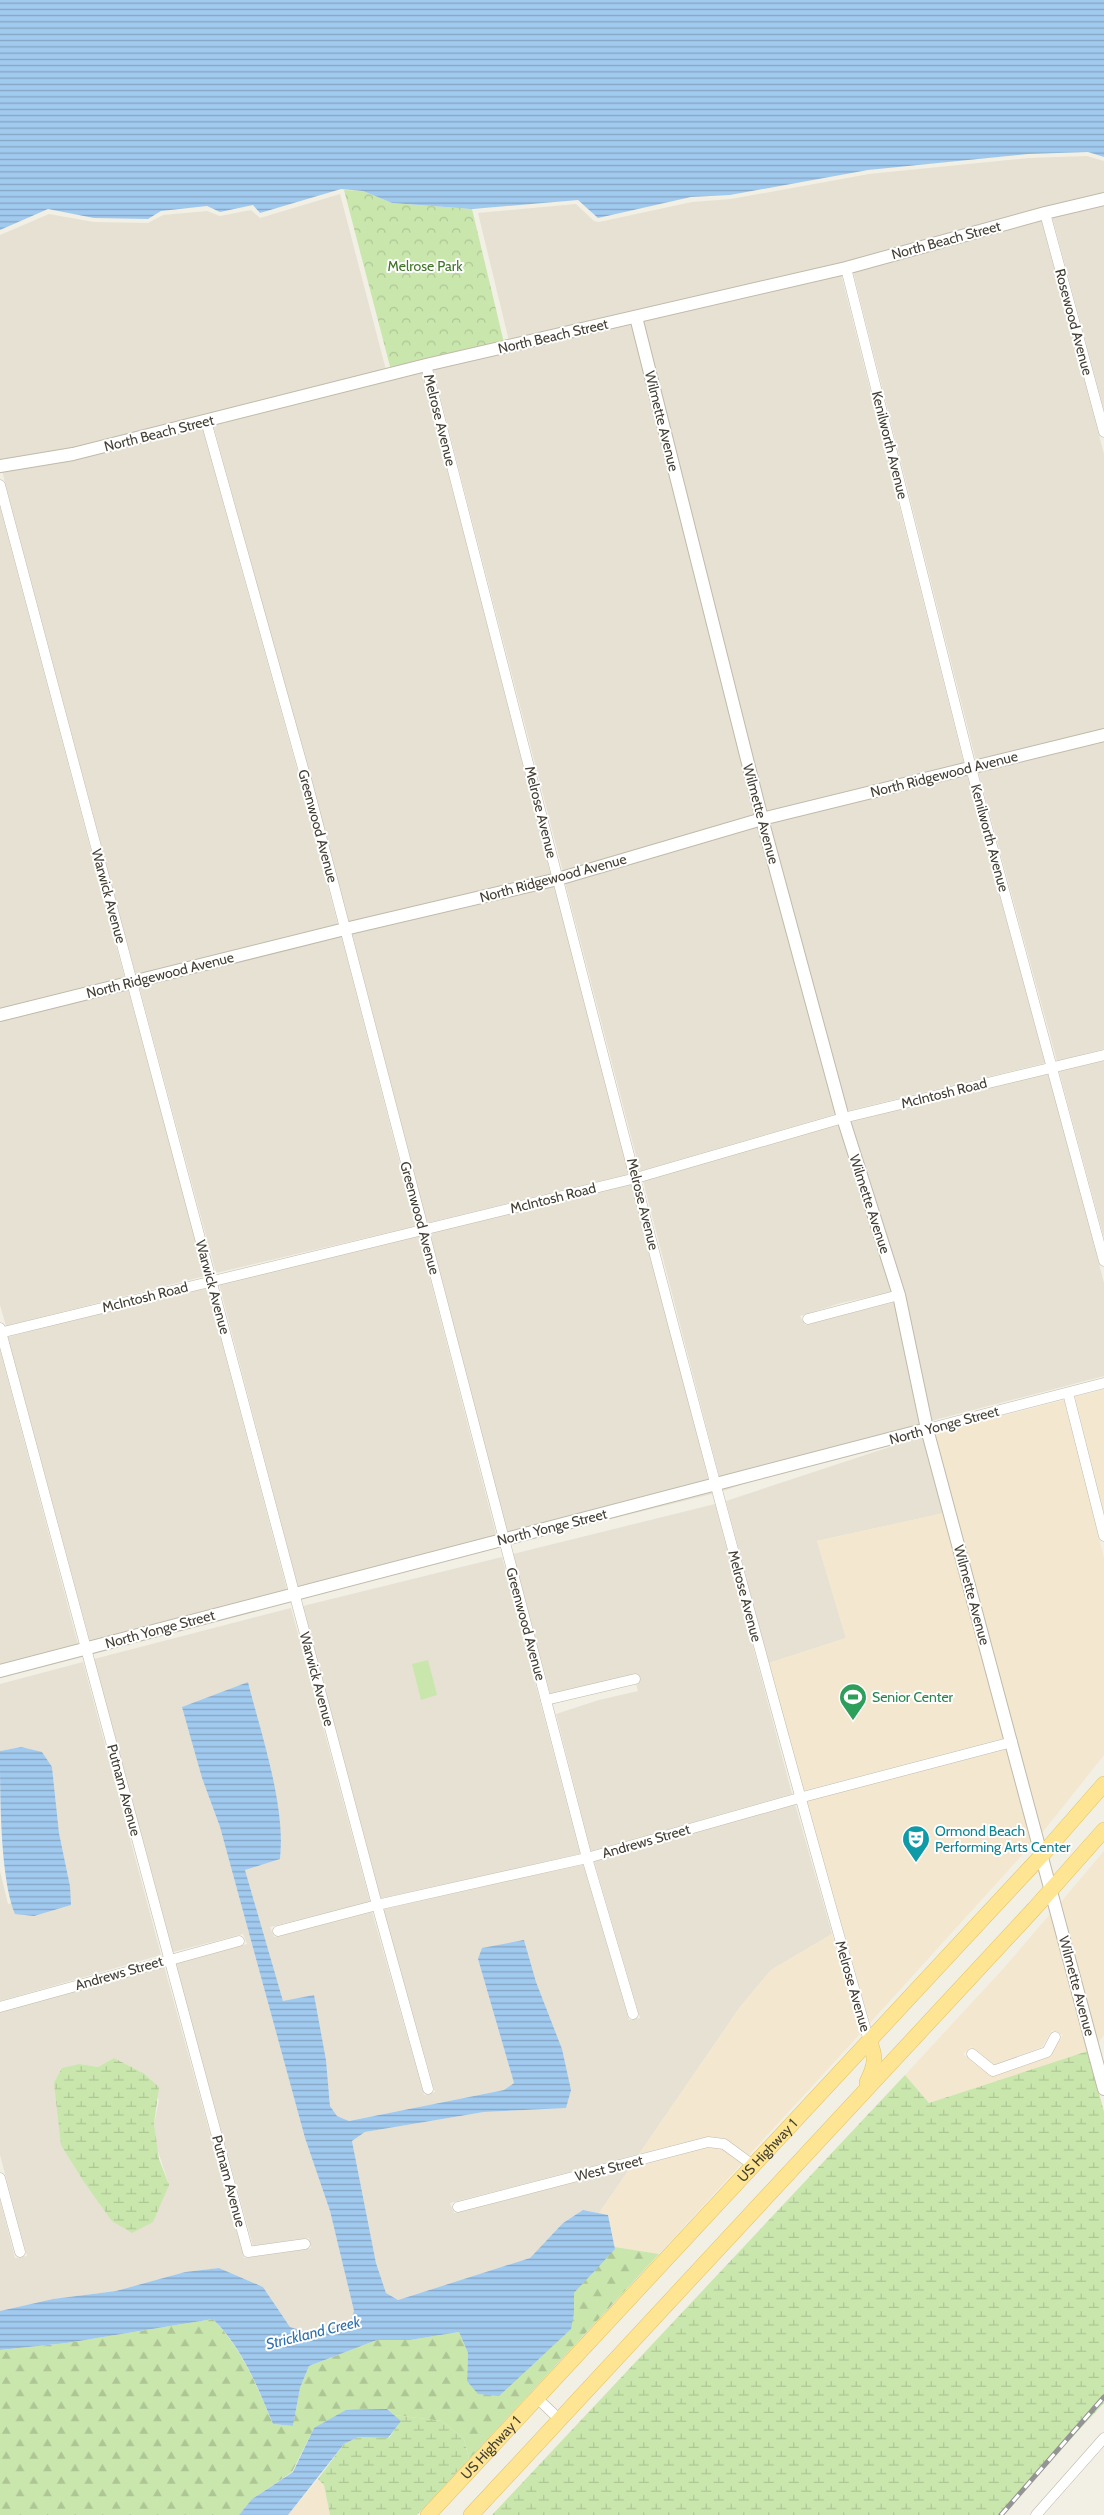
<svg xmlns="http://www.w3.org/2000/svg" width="1104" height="2515" viewBox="0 0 1104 2515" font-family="Cabin,sans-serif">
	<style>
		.residential { fill: #e6e1d3; fill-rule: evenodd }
		.commercial { fill: #f4e7cf; fill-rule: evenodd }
		.forest { fill: url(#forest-firs) }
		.wetland { fill: url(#wetland-marsh) }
		.park { fill: url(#park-crowns) }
		.garden { fill: #c9e6ad }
		.water { fill: url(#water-rules) }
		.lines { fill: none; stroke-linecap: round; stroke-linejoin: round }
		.minor-casing { stroke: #c0baaa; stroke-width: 11 }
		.tertiary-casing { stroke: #c0baaa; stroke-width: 14 }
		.primary-casing { stroke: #e2c363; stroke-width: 16 }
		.minor { stroke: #fff; stroke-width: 10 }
		.tertiary { stroke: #fff; stroke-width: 12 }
		.primary { stroke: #fde593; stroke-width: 15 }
		.rail-casing { stroke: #949494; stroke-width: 5 }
		.rail { stroke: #fff; stroke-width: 3; stroke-dasharray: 9; stroke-linecap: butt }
		.labels { text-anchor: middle; stroke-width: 4; stroke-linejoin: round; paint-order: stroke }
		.street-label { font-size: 14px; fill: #443f34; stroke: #fff }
		.park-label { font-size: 14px; fill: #417529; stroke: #fff }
		.leisure-label { font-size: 14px; fill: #27864d; stroke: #fff; text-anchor: start }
		.culture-label { font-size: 14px; fill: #0d838f; stroke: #fff; text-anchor: start }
		.water-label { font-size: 15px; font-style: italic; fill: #2f71ae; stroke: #fff }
	</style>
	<defs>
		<pattern id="forest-firs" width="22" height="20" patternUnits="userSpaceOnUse" patternTransform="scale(1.25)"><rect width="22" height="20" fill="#c9e6ad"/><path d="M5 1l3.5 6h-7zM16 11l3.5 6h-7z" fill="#aec695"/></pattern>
		<pattern id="wetland-marsh" width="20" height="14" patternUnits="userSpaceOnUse" patternTransform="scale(1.25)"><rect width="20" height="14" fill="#c9e6ad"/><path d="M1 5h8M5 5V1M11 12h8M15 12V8" fill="none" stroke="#aec695"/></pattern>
		<pattern id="park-crowns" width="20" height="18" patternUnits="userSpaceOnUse" patternTransform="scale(1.25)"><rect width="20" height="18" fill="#c9e6ad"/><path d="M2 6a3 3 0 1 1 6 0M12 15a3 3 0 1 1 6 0" fill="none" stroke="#aec695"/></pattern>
		<pattern id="water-rules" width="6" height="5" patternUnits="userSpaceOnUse" patternTransform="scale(1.25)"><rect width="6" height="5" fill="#a1caef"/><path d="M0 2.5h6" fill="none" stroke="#85a5c2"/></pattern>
	</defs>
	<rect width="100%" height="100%" fill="#f2efe5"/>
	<!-- residential -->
	<g class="residential">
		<polygon points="1087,156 1104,161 1104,194 844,263 509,341 478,213 576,204 594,221 599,222 692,202 731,199 869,174 1029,158"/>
		<polygon points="340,194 386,370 72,449 0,461 0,235 49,214 94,222 148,223 163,215 207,211 220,216 251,210 260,218"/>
		<polygon points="1104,205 1104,410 1052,216"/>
		<polygon points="1041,219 1104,454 1104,729 976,761 853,271"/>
		<polygon points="841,274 964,764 766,812 643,321"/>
		<polygon points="632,324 755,814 563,872 433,369"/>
		<polygon points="422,371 551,875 349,922 213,424"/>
		<polygon points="202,427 302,787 338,925 136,976 2,471"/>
		<polygon points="0,507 125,979 0,1010"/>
		<polygon points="1104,740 1104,1049 1057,1061 978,771"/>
		<polygon points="967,774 1045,1063 847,1111 769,822"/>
		<polygon points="758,825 836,1114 640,1171 565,882"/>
		<polygon points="554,885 629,1174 427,1223 352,933"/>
		<polygon points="341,935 416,1226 216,1273 139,986"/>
		<polygon points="128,989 205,1276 6,1326 0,1305 0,1021"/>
		<polygon points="1104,1060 1104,1238 1059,1071"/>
		<polygon points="1048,1073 1104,1283 1104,1376 931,1421 850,1121"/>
		<polygon points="839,1124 892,1292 841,1303 800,1316 805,1325 894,1302 920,1425 723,1491 643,1181"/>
		<polygon points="632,1184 712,1494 510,1544 430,1233"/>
		<polygon points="419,1236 499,1546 300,1595 219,1284"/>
		<polygon points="207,1286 289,1598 92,1649 8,1337"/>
		<polygon points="0,1350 80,1652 0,1672"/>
		<polygon points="923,1436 944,1513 817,1541 846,1638 769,1663 726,1501"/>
		<polygon points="715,1504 792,1794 591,1851 556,1714 599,1700 638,1691 635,1680 553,1704 513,1554"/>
		<polygon points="502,1557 580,1854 381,1899 303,1606"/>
		<path d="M 291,1608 L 370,1902 L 270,1927 L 274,1937 L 372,1912 L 424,2095 L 435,2092 L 383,1909 L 583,1864 L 629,2020 L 640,2018 L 594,1861 L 795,1804 L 832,1934 L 771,1970 L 740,2007 L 639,2154 L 450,2203 L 454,2213 L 630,2168 L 599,2213 L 583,2210 L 563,2223 L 530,2258 L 398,2300 L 386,2294 L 376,2263 L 352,2141 L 365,2132 L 484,2112 L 566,2108 L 524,1940 L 478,1959 L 514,2083 L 504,2090 L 349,2121 L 337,2116 L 330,2106 L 326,2060 L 313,1995 L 283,2002 L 245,1870 L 280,1859 L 281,1849 L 278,1812 L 270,1770 L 248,1682 L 183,1707 L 202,1778 L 220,1827 L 305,2138 L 330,2211 L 354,2311 L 350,2324 L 313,2334 L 290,2327 L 263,2287 L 219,2268 L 185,2272 L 116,2291 L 53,2299 L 0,2311 L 0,2200 L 15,2258 L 27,2256 L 0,2155 L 0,2012 L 164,1966 L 244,2258 L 311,2248 L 309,2238 L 253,2246 L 175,1963 L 247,1944 L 243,1934 L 173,1952 L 94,1659 ZM 114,2058 L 143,2073 L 159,2100 L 154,2124 L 156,2145 L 169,2185 L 80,2064 L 98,2067 Z"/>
		<polygon points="83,1662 161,1955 0,2001 0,1871 8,1904 70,1886 59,1833 52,1767 21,1747 0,1751 0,1684"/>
	</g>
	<!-- commercial -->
	<g class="commercial">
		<polygon points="1104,1389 1104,1511 1103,1511 1075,1397"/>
		<polygon points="1064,1400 1104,1558 1104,1755 1042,1833 934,1433"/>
		<polygon points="944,1513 1005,1738 803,1791 769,1663 846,1638 817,1541"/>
		<polygon points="1007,1749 1033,1843 870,2023 806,1801"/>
		<polygon points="1104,1851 1104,2035 1098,2043 1061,1902"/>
		<path d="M 1051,1913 L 1088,2051 L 929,2103 L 905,2075 L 1002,1970 ZM 1052,2030 L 1063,2035 L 1049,2057 L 996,2076 L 990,2075 L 963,2054 L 971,2047 L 994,2065 L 1042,2047 Z"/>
		<polygon points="832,1934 861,2033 749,2155 727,2140 716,2137 706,2137 639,2154 740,2007 771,1970"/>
		<polygon points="709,2147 722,2149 742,2163 659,2254 615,2247 608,2215 599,2213 630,2168"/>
		<polygon points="318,2479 324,2485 330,2515 288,2515"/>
	</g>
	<!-- forest -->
	<path class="forest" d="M 615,2247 L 659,2254 L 469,2459 L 464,2439 L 442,2421 L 394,2415 L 387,2409 L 314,2428 L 292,2472 L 252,2499 L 239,2515 L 0,2515 L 0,2350 L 67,2343 L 213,2319 C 242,2349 257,2386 273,2424 L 293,2426 L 300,2388 L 309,2366 L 377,2340 L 410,2340 L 459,2332 L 468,2353 L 467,2381 L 574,2313 L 574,2293 Z"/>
	<!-- wetland -->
	<g class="wetland">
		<polygon points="1088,2051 1104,2112 1104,2403 1000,2515 492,2515 905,2075 929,2103"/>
		<polygon points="114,2058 143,2073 159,2087 154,2124 159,2159 169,2185 153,2222 132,2233 112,2221 84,2182 61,2145 54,2083 62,2068 80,2064 98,2067"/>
		<polygon points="394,2415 442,2421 464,2439 469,2459 417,2515 330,2515 324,2485 318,2479 344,2444 358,2437 389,2438 400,2421"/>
	</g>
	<!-- park -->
	<polygon class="park" points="344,190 363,191 392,203 472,209 505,347 392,374"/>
	<!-- garden -->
	<polygon class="garden" points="428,1660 437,1695 421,1700 412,1664"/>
	<!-- water -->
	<g class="water">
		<polygon points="0,0 1104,0 1104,157 1088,152 1028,154 868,170 730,195 691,197 598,218 578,200 472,209 392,203 363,191 341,189 260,213 253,205 220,212 207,206 161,211 148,219 94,218 48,209 0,230"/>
		<path d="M 248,1682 C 261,1734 286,1806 280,1859 L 245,1870 L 283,2001 L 314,1995 L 326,2060 L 330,2106 L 337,2116 L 349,2121 L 504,2090 L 514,2083 L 478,1959 L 482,1948 L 524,1940 L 536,1982 L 562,2049 L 571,2090 L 566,2108 L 484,2112 L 365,2132 L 352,2141 L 376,2263 L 386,2293 L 398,2300 L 530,2258 L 563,2223 L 583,2210 L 608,2215 L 615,2249 L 574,2293 L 574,2313 L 571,2329 L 499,2396 L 478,2394 L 467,2381 L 468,2353 L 459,2332 L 410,2340 L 377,2340 L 309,2366 L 300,2388 L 293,2426 L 273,2424 C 257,2386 243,2349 213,2319 L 67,2343 L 0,2350 L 0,2311 L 53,2299 L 116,2291 L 185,2272 L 219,2268 L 263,2287 L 290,2327 L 313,2334 L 350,2323 L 354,2311 L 330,2211 L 305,2138 L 220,1827 L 202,1778 L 182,1707 Z"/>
		<path d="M 21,1747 L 42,1752 L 52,1767 L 59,1833 L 70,1886 L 71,1905 L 34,1916 L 15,1914 C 0,1879 0,1794 0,1751 Z"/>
		<polygon points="387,2409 401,2421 388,2438 358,2437 344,2444 288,2515 239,2515 252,2499 293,2472 314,2428 346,2410"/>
	</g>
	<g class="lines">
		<!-- minor casing -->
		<g class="minor-casing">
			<g id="minor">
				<polyline points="1045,213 1104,432"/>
				<polyline points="846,268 971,768 1104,1261"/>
				<path d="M 426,365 C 570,925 710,1486 869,2041"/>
				<polyline points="206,421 308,786 587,1858 633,2014"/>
				<polyline points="0,485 377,1905 428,2089"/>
				<polyline points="808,1319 899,1295"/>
				<polyline points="0,1328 248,2252 305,2244"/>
				<polyline points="0,1333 636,1178 843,1118 1104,1055"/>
				<polyline points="1068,1393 1104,1536"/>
				<polyline points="927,1429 1104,1383"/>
				<polyline points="546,1700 635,1679"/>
				<polyline points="278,1931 377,1905 587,1858 799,1798 1012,1742"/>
				<polyline points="0,2007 239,1941"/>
				<polyline points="972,2054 993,2071 1047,2052 1055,2037"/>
				<polyline points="0,2178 20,2252"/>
				<polyline points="458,2207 708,2142 724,2144 754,2166"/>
				<polyline points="537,2398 559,2419"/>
				<polyline points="1036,2515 1104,2438"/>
			</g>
		</g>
		<!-- tertiary casing -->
		<g class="tertiary-casing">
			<g id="tertiary">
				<polyline points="636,317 762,819 843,1118 899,1295 927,1429 1104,2089"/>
				<polyline points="0,466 73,454 426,365 846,268 1045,213 1104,199"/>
				<polyline points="0,1015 345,929 558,879 762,819 1104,735"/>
				<polyline points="0,1671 927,1429"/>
			</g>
		</g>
		<!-- primary casing -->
		<g class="primary-casing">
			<g id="primary">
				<path d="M 867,2082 C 875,2066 877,2058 869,2041"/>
				<path id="s1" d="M 428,2515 L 1042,1855 L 1104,1784"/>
				<polyline points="471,2515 1034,1909 1104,1830"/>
			</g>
		</g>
		<!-- minor -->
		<use href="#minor" class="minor"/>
		<!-- tertiary -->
		<use href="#tertiary" class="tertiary"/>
		<!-- primary -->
		<use href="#primary" class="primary"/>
		<!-- rail casing -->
		<g class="rail-casing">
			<polyline id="rail" points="1001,2515 1104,2397"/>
		</g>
		<!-- rail -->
		<use href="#rail" class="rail"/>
	</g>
	<!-- icons -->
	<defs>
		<g id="stadium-pin" transform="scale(1.4375)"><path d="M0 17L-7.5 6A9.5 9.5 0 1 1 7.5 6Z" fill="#2e9e5b" stroke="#fff"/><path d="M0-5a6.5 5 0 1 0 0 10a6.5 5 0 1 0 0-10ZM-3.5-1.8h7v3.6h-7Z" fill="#fff"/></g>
		<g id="theatre-pin" transform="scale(1.4375)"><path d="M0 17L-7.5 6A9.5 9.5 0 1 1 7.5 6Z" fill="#0f9aa8" stroke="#fff"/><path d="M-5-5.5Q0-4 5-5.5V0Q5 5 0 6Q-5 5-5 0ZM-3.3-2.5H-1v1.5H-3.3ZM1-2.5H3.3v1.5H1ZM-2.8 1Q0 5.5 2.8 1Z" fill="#fff"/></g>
	</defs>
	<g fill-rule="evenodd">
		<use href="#stadium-pin" x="853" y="1697"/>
		<use href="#theatre-pin" x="916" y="1839"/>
	</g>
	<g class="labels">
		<!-- street labels -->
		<g class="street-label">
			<text transform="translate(946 240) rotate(-15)" y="5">North Beach Street</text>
			<text transform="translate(1074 322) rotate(75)" y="5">Rosewood Avenue</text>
			<text transform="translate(553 336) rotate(-13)" y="5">North Beach Street</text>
			<text transform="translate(440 420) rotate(76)" y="5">Melrose Avenue</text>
			<text transform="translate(662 421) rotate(76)" y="5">Wilmette Avenue</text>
			<text transform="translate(159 433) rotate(-14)" y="5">North Beach Street</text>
			<text transform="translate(890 445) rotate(76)" y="5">Kenilworth Avenue</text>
			<text transform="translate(944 774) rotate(-14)" y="5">North Ridgewood Avenue</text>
			<text transform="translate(541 812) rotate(76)" y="5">Melrose Avenue</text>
			<text transform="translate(761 814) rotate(75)" y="5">Wilmette Avenue</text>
			<text transform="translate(318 826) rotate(75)" y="5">Greenwood Avenue</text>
			<text transform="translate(990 838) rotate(75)" y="5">Kenilworth Avenue</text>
			<text transform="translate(553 878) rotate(-15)" y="5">North Ridgewood Avenue</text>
			<text transform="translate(109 896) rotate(75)" y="5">Warwick Avenue</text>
			<text transform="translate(160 975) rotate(-14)" y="5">North Ridgewood Avenue</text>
			<text transform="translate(944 1093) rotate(-14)" y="5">McIntosh Road</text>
			<text transform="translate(553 1198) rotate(-14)" y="5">McIntosh Road</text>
			<text transform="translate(643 1204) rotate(76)" y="5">Melrose Avenue</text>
			<text transform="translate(870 1204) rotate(72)" y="5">Wilmette Avenue</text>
			<text transform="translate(420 1218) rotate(75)" y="5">Greenwood Avenue</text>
			<text transform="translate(213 1287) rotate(75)" y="5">Warwick Avenue</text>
			<text transform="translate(145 1297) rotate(-14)" y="5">McIntosh Road</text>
			<text transform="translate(944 1425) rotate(-15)" y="5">North Yonge Street</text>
			<text transform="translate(552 1527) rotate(-14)" y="5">North Yonge Street</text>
			<text transform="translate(972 1595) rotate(75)" y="5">Wilmette Avenue</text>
			<text transform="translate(745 1596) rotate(75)" y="5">Melrose Avenue</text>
			<text transform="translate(526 1624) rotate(75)" y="5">Greenwood Avenue</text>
			<text transform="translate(160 1629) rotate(-15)" y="5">North Yonge Street</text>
			<text transform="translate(317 1679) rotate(75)" y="5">Warwick Avenue</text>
			<text transform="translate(124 1790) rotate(75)" y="5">Putnam Avenue</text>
			<text transform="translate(646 1841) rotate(-16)" y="5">Andrews Street</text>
			<text transform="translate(119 1973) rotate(-16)" y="5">Andrews Street</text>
			<text transform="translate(853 1986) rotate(74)" y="5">Melrose Avenue</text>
			<text transform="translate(1077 1986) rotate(75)" y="5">Wilmette Avenue</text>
			<text dy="5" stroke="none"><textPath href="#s1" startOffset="498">US Highway 1</textPath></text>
			<text transform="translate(609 2168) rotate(-14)" y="5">West Street</text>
			<text transform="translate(229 2181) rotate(75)" y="5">Putnam Avenue</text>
			<text dy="5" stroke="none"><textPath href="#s1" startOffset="92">US Highway 1</textPath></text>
		</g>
		<!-- park labels -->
		<g class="park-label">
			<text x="425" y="271">Melrose Park</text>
		</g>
		<!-- leisure labels -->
		<g class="leisure-label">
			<text x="872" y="1702">Senior Center</text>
		</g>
		<!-- culture labels -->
		<g class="culture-label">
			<text x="935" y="1836">Ormond Beach<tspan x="935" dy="16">Performing Arts Center</tspan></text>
		</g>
		<!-- water labels -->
		<g class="water-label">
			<text transform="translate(313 2333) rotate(-14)" y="5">Strickland Creek</text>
		</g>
	</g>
</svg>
